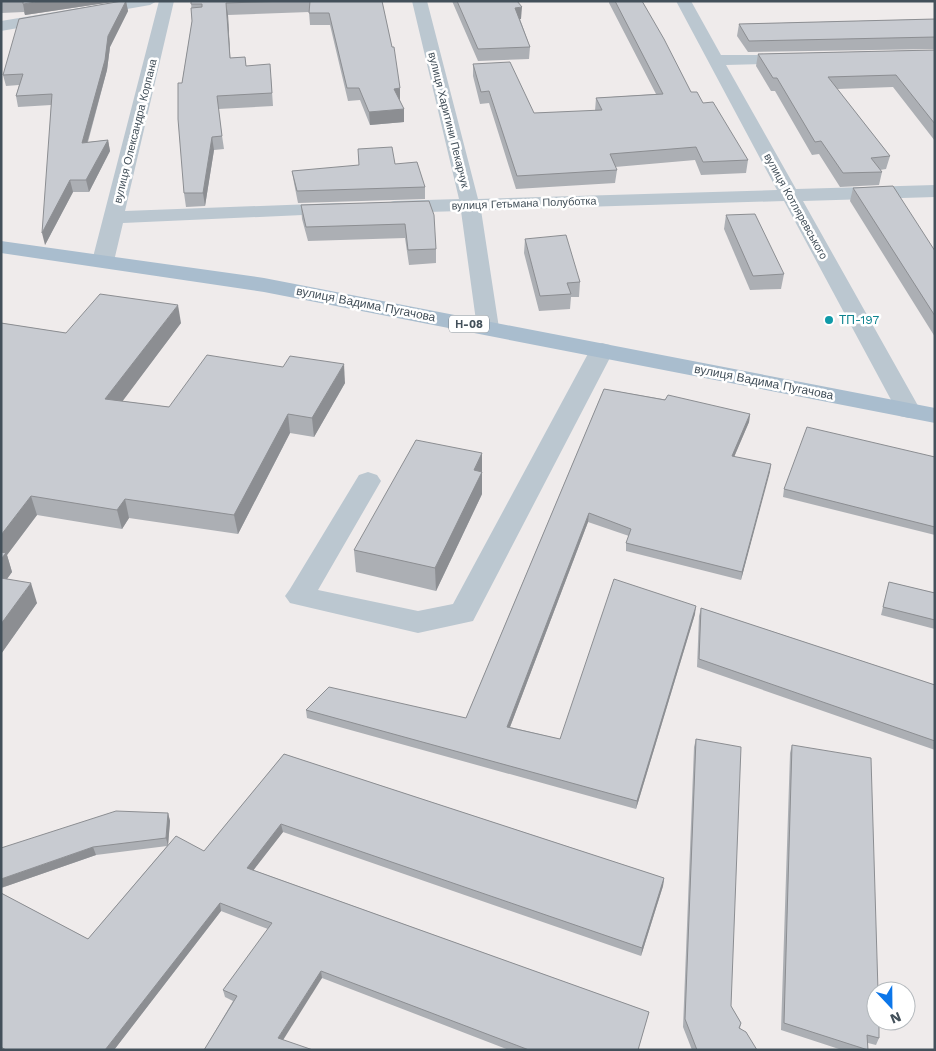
<svg xmlns="http://www.w3.org/2000/svg" width="936" height="1051" viewBox="0 0 936 1051" font-family="'Work Sans',sans-serif">
	<style>
		.lines { fill: none; stroke-linecap: round; stroke-linejoin: round }
		.minor { fill: #bbc7d0; fill-rule: evenodd }
		.major { fill: #a9bdce; fill-rule: evenodd }
		.wall { fill: #acafb4 }
		.shaded-wall { fill: #8c8e92 }
		.building { fill: #c8cbd1; stroke: #8c8e92 }
		.culture-dot { fill: #0f9aa8; stroke: #fff; stroke-width: 2 }
		.labels { text-anchor: middle; stroke-width: 5; stroke-linejoin: round; paint-order: stroke }
		.far-street-label { font-size: 11px; fill: #43505a; stroke: #fff }
		.shield { fill: #fff; stroke: #7b848c; stroke-width: 1 }
		.shield-label { font-size: 11px; font-weight: bold; fill: #43505a }
		.street-label { font-size: 12px; fill: #43505a; stroke: #fff }
		.culture-label { font-size: 12px; fill: #0d838f; stroke: #fff; text-anchor: start }
	</style>
	<rect width="100%" height="100%" fill="#efebeb"/>
	<g class="lines">
		<!-- minor -->
		<g class="minor">
			<polygon points="122,1 157,1 150,5 1,31 1,21"/>
			<polygon points="159,1 174,1 125,211 339,203 346,205 349,209 346,213 123,223 114,261 110,265 103,267 96,265 92,261"/>
			<polygon points="412,1 427,1 478,199 777,190 676,1 691,1 721,55 801,55 803,58 795,63 726,65 796,189 935,185 935,197 803,201 921,411 918,416 909,418 900,416 897,411 784,201 481,210 499,328 496,333 488,335 480,333 477,328 461,211 394,213 387,211 384,207 387,203 394,201 459,199"/>
			<polygon points="602,343 610,345 614,350 473,621 418,633 290,603 285,596 290,589 359,475 368,472 377,475 381,481 318,590 418,611 453,604 590,350 594,345"/>
		</g>
		<!-- major -->
		<polygon class="major" points="1,241 264,278 935,408 935,423 264,292 1,253"/>
	</g>
	<!-- wall -->
	<g class="wall">
		<polygon points="1,1 119,1 25,15 24,12 1,13"/>
		<polygon points="122,1 126,1 128,11 110,47 107,70 88,142 108,140 110,151 89,192 73,192 45,245 51,105 18,107 16,96 19,85 6,86 3,75"/>
		<polygon points="191,1 382,1 400,88 400,101 404,109 404,122 370,125 360,100 348,101 330,25 310,25 309,12 228,15 230,58 245,57 246,66 271,77 273,106 218,109 224,149 214,150 205,206 186,207 184,193 182,83 192,21"/>
		<polygon points="452,1 517,1 521,19 520,19 530,47 529,59 478,61"/>
		<polygon points="609,1 642,1 691,92 703,103 748,160 746,173 701,175 695,160 615,167 617,170 615,183 516,189 489,103 480,104 473,76 473,64 534,113 595,111 596,98 656,94 609,3"/>
		<polygon points="935,19 935,49 748,52 737,36 739,24"/>
		<polygon points="935,50 935,141 893,87 837,89 890,156 886,169 880,170 882,172 879,185 840,187 819,154 812,155 775,91 771,91 756,66 758,54"/>
		<polygon points="395,164 425,187 425,199 298,203 294,183 292,171"/>
		<polygon points="853,188 935,251 935,337 850,201"/>
		<polygon points="429,201 436,249 436,263 409,265 405,238 308,241 302,219 301,205"/>
		<polygon points="726,215 784,274 781,289 750,290 724,229"/>
		<polygon points="525,239 580,282 579,297 571,297 570,309 539,311 524,253"/>
		<polygon points="1,323 66,333 181,323 122,401 169,407 345,383 314,437 290,433 238,534 129,518 122,529 37,515 7,555 12,572 7,579 37,603 1,654"/>
		<polygon points="604,389 750,414 749,422 734,457 771,464 741,580 626,551 626,543 629,536 588,522 510,727 560,739 695,614 636,809 307,718 306,710 466,718"/>
		<polygon points="482,453 482,494 436,591 356,572 354,550"/>
		<polygon points="935,457 935,535 783,497 784,489"/>
		<polygon points="889,582 935,593 935,629 881,615"/>
		<polygon points="701,608 935,685 935,750 697,667 699,616"/>
		<polygon points="696,739 731,1006 741,1023 740,1028 757,1050 692,1050 683,1027 694,747"/>
		<polygon points="792,745 879,1038 876,1045 868,1043 868,1050 842,1050 781,1030 790,753"/>
		<polygon points="284,754 664,878 663,886 641,956 283,832 253,870 649,1012 638,1050 509,1050 322,978 204,1050 233,1001 225,997 223,990 268,929 221,911 114,1050 1,1050 1,893 88,939 167,846 96,855 1,888 168,813 170,821 168,845 204,851"/>
	</g>
	<!-- shaded-wall -->
	<g class="shaded-wall">
		<polygon points="42,1 119,1 25,15 23,4"/>
		<polygon points="126,1 128,11 110,47 107,70 84,154 82,143 108,36"/>
		<polygon points="226,3 228,15 231,71 230,58"/>
		<polygon points="522,7 521,19 515,20 515,8"/>
		<polygon points="400,88 400,101 394,102 394,89"/>
		<polygon points="404,109 404,122 370,125 369,112"/>
		<polygon points="212,137 214,150 205,206 203,193"/>
		<polygon points="108,140 110,151 89,192 86,180"/>
		<polygon points="70,180 73,192 45,245 42,233"/>
		<polygon points="178,305 181,323 110,418 105,399"/>
		<polygon points="344,364 345,383 314,437 312,418"/>
		<polygon points="288,414 290,433 238,534 234,515"/>
		<polygon points="750,414 749,422 731,464 732,456"/>
		<polygon points="482,453 482,494 436,591 435,568 474,470"/>
		<polygon points="771,464 770,472 741,580 742,572"/>
		<polygon points="31,496 37,515 7,555 12,572 1,587 1,535"/>
		<polygon points="125,499 129,518 122,529 117,510"/>
		<polygon points="589,513 588,522 507,735 507,727"/>
		<polygon points="31,583 37,603 1,654 1,624"/>
		<polygon points="696,606 695,614 636,809 637,801"/>
		<polygon points="168,813 170,821 168,846 166,838"/>
		<polygon points="281,824 283,832 249,876 247,868"/>
		<polygon points="93,847 96,855 1,888 1,879"/>
		<polygon points="664,878 663,886 641,956 642,948"/>
		<polygon points="220,903 221,911 114,1050 105,1050"/>
		<polygon points="321,971 322,978 280,1045 278,1038"/>
	</g>
	<!-- building -->
	<g class="building">
		<polygon points="23,1 42,1 23,4"/>
		<polygon points="122,1 126,1 108,36 105,60 82,143 108,140 86,180 70,180 42,233 52,94 16,96 23,74 3,75 19,19"/>
		<polygon points="191,1 288,1 226,3 230,58 245,57 246,66 270,64 272,93 217,96 222,136 212,137 203,193 184,193 178,119 178,83 182,83 192,21 191,8 202,7 202,4 191,4"/>
		<polygon points="310,1 382,1 392,47 394,47 400,88 394,89 404,109 369,112 359,88 347,88 329,13 309,13"/>
		<polygon points="457,1 517,1 522,7 515,8 530,47 478,49"/>
		<polygon points="615,1 642,1 664,39 691,92 697,92 703,103 713,102 748,160 703,162 696,147 610,154 617,170 517,176 489,91 481,92 473,64 510,62 534,113 602,110 596,98 663,94"/>
		<polygon points="935,19 935,37 749,41 739,24"/>
		<polygon points="935,50 935,124 896,75 828,77 890,156 871,158 882,172 843,173 821,141 815,142 777,78 773,78 758,54"/>
		<polygon points="392,147 395,164 417,162 425,187 297,191 292,171 359,165 358,149"/>
		<polygon points="893,186 935,251 935,316 853,188"/>
		<polygon points="429,201 434,215 436,249 408,250 405,224 306,227 301,205"/>
		<polygon points="755,214 784,274 753,276 726,215"/>
		<polygon points="566,235 580,282 567,283 571,294 540,296 525,239"/>
		<polygon points="100,294 178,305 105,399 169,407 207,355 283,367 290,356 344,364 312,418 288,414 234,515 125,499 117,510 31,496 1,535 1,323 66,333"/>
		<polygon points="604,389 665,400 668,395 750,414 732,456 771,464 742,572 626,543 631,529 589,513 507,727 560,739 614,579 696,606 637,801 306,710 329,687 466,718"/>
		<polygon points="807,427 935,457 935,527 784,489"/>
		<polygon points="416,440 482,453 474,470 482,472 435,568 354,550"/>
		<polygon points="1,552 6,553 1,559"/>
		<polygon points="1,578 31,583 1,624"/>
		<polygon points="889,582 935,593 935,620 883,607"/>
		<polygon points="701,608 935,685 935,741 699,659"/>
		<polygon points="696,739 741,747 731,1006 741,1023 739,1028 746,1032 757,1050 697,1050 685,1019"/>
		<polygon points="792,745 871,758 878,991 876,991 876,1021 879,1021 879,1038 867,1035 868,1050 784,1023"/>
		<polygon points="284,754 664,878 642,948 281,824 247,868 649,1012 638,1050 529,1050 321,971 278,1038 313,1050 204,1050 237,996 223,990 272,923 220,903 105,1050 6,1050 1,1047 1,893 88,939 176,836 204,851"/>
		<polygon points="116,811 168,813 166,838 93,847 1,879 1,848"/>
	</g>
	<!-- markers -->
	<circle class="culture-dot" cx="829" cy="320" r="5"/>
	<g class="labels">
		<!-- far-street labels -->
		<g class="far-street-label">
			<text transform="translate(449 120) rotate(76)" y="4">вулиця Харитини Пекарчук</text>
			<text transform="translate(135 131) rotate(-76)" y="4">вулиця Олександра Корпана</text>
			<text transform="translate(524 203) rotate(-2)" y="4">вулиця Гетьмана Полуботка</text>
			<text transform="translate(796 206) rotate(61)" y="4">вулиця Котляревського</text>
		</g>
		<!-- shield labels -->
		<rect class="shield" x="449" y="315.5" width="40" height="17" rx="4"/>
		<g class="shield-label">
			<text x="469" y="328">Н-08</text>
		</g>
		<!-- street labels -->
		<g class="street-label">
			<text transform="translate(366 304) rotate(11)" y="4">вулиця Вадима Пугачова</text>
			<text transform="translate(764 382) rotate(11)" y="4">вулиця Вадима Пугачова</text>
		</g>
		<!-- culture labels -->
		<g class="culture-label">
			<text x="839" y="324">ТП-197</text>
		</g>
	</g>
	<!-- border -->
	<rect width="936" height="1051" fill="none" stroke="#43505a" stroke-width="5"/>
	<!-- north arrow -->
	<g transform="translate(891 1006) rotate(158)"><circle r="24" fill="#ffffff" stroke="#b4b9bd"/>
	<path d="M0-4L9 19L0 12L-9 19Z" fill="#0c76e9"/>
	<text y="-8" font-size="14" font-weight="bold" text-anchor="middle" fill="#43505a">N</text>
	</g>
</svg>
